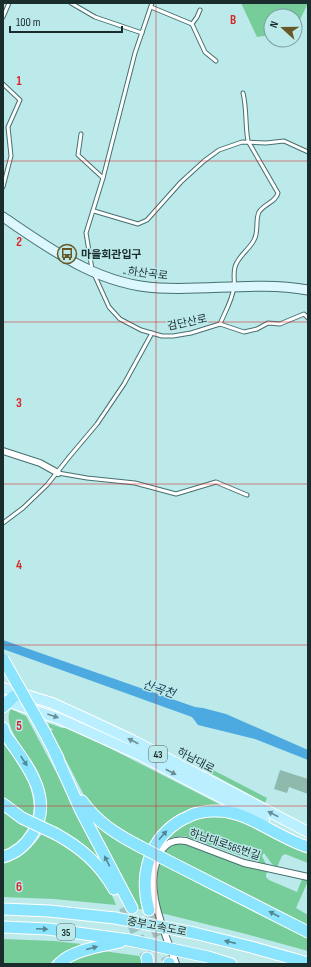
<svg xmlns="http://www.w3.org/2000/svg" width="311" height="967" viewBox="0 0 311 967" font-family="'Sofia Sans Condensed','Noto Sans KR',sans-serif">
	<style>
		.green { fill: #76cd9a }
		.water { fill: #4daae1 }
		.building { fill: #90b9ae }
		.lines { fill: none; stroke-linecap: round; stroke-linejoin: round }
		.highway-tunnel { stroke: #9cc3c4; stroke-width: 11; stroke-dasharray: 11 5.5; stroke-linecap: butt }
		.lane-casing { stroke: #467070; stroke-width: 5 }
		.street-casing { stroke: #467070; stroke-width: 8 }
		.secondary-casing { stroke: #467070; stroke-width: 11 }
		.primary-casing { stroke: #fff; stroke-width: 12 }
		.highway-casing { stroke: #fff; stroke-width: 13 }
		.path { stroke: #698888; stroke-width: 1.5; stroke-dasharray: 3 2; stroke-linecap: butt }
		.lane { stroke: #fff; stroke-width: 3 }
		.street { stroke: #fff; stroke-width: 6 }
		.secondary { stroke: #dcf7fe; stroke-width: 9 }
		.primary { stroke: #b9effe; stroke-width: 10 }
		.highway { stroke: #8be4fd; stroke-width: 11 }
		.highway-bridge-casing { stroke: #fff; stroke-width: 13; stroke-linecap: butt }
		.highway-bridge { stroke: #8be4fd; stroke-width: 11 }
		.oneway { fill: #6a8e95 }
		.oneway2 { fill: #528894 }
		.grid { fill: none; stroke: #d62828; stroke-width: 1; stroke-opacity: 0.55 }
		.labels { text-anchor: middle; stroke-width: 3; stroke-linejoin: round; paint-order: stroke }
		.shield { fill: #bce9ea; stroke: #4b6565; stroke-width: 1 }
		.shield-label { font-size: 10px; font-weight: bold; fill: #1a2c2c }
		.poi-label { font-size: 11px; font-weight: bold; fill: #1a2c2c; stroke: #bce9ea; text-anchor: start }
		.street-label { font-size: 11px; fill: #1a2c2c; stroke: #bce9ea }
		.water-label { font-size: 12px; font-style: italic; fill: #183f56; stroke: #bce9ea }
		.grid-label { font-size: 13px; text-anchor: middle; font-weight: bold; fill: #d62828; stroke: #bce9ea; stroke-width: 3; stroke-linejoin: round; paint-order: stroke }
	</style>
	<rect width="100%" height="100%" fill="#bce9ea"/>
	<!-- green -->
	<g class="green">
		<polygon points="241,3 308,3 295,30 295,16 271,16 271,35 257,37"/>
		<path d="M 11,709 L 26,716 L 86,828 L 102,863 L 44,824 C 50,806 45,786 37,770 C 30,756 0,725 11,709 Z"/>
		<path d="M 48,723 L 62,728 L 68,728 L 84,735 L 223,806 C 216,807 208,806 201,807 C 178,810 160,826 149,845 L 106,820 L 86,799 L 51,731 L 53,729 L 50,728 Z"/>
		<path d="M 3,743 C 19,765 39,789 32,818 L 12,806 L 3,798 Z"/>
		<polygon points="211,769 267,798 265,803 208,772 208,770"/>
		<polygon points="3,809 30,828 18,844 3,854"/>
		<polygon points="219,815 248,823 308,854 308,863 285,854 282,856 277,867 272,864 264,853 262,856 266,864 264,864 185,836 173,837 165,841 168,835 195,817"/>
		<path d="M 92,820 L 145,854 C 137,872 139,890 142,909 L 138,909 Z"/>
		<path d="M 42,833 C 75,849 103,868 116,905 L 54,899 L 3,897 L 3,863 C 19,858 34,848 42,833 Z"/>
		<polygon points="180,843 245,866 268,872 266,874 266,877 269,880 297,892 302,879 308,881 296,908 308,915 308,928 162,852 172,844"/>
		<path d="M 160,861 L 308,938 L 308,951 L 246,934 L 161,913 C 157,897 156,877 160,861 Z"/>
		<polygon points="3,939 54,941 81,944 63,952 49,964 3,964"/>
		<polygon points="103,951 139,956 144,964 64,964 70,959"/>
	</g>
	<!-- water -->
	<polygon class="water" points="3,640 195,707 203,708 226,714 308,750 308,760 255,739 198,725 192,717 3,649"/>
	<!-- building -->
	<polygon class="building" points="280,770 308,779 308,794 289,787 287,793 274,789"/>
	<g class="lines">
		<!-- highway-tunnel -->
		<g class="highway-tunnel">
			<polyline points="124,907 139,938 147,958"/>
			<polyline points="149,910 169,963"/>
		</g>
		<!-- lane casing -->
		<g class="lane-casing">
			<g id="lane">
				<polyline points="71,3 95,17 142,33"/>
				<polyline points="151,7 192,24 205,52 216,61"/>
				<polyline points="3,17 9,3"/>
				<polyline points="192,24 197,17 200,10"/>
				<polyline points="3,84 20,100 8,127 11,156 3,187"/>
				<polyline points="81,134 78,155 103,178"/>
				<polyline points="94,211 138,224 147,220 181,182 204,161 219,150 242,142 266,143 284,141 308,152"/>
				<polyline points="92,269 86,233 103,178 135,53 152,3"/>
				<polyline points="94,274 109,307 120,319 141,330 162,336 173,336 191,333 220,324 244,332 257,329 268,323 280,324 304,314 308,318"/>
				<path d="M 220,324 C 225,312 233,299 234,286 C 235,280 233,274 235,267 C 238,256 249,250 254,240 C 259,232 255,220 259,212 C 264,204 276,202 278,193 L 248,141 C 245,125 247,109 243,93"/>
				<polyline points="58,473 87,478 135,483 176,494 216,482 247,495"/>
				<polyline points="3,523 23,508 47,485 70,456 97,424 124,384 152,333"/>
			</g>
		</g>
		<!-- street casing -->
		<g class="street-casing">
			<g id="street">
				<polyline points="3,451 40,463 58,473"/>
				<path d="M 176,964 C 165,931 143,890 159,855 C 165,843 173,839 186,841 L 244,863 L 308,877"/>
			</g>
		</g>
		<!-- secondary casing -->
		<g class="secondary-casing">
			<path id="secondary" d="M 3,217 C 52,250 98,285 159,288 C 209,291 258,281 308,290"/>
		</g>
		<!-- primary casing -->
		<g class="primary-casing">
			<g id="primary">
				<polyline points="3,688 52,703 85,718 132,740 308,832"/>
				<polyline points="3,700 60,719 140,755 264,820"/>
			</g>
		</g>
		<!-- highway casing -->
		<g class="highway-casing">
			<g id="highway">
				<polyline points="3,707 13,697 21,693"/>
				<path d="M 3,728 L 5,734 C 25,763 55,797 33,833 C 26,845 17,853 3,857"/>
				<polyline points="45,733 58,758"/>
				<polyline points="55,753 81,811 132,908"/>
				<path d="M 82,801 C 97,822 116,834 139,846"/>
				<polyline points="3,804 22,818"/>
				<path d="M 56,834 C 81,848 99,863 114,889"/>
				<polyline points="176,865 308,932"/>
				<polyline points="3,909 49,911 115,918"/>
				<path d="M 149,910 C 139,875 149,838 183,819 C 187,818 191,815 194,814 C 203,811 218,810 228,812 C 253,816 281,839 308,847"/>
				<polyline points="3,927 48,929 129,940"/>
				<polyline points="194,933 251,947 308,963"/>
				<polyline points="208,957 231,964"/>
				<polyline points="147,958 148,964"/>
				<polyline points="169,963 169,964"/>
				<path d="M 59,964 C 72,950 102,946 120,942"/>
			</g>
		</g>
		<!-- path -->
		<polyline class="path" points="123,273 141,277"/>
		<!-- lane -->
		<use href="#lane" class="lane"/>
		<!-- street -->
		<use href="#street" class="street"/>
		<!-- secondary -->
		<use href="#secondary" class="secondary"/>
		<!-- primary -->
		<use href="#primary" class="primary"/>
		<!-- highway -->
		<use href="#highway" class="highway"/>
		<!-- highway-bridge casing -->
		<g class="highway-bridge-casing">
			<g id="highway-bridge">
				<polyline points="3,659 45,733"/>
				<polyline points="22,818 56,834"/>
				<polyline points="139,846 176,865"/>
				<polyline points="115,918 194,933"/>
				<polyline points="129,940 208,957"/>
			</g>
		</g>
		<!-- highway-bridge -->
		<use href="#highway-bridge" class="highway-bridge"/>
	</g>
	<!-- one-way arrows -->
	<defs><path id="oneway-solid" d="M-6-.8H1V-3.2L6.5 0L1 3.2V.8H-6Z"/></defs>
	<g class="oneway">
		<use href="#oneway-solid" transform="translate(53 716) rotate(19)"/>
		<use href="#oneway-solid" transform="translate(133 741) rotate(-153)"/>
		<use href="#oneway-solid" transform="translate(171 772) rotate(28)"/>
		<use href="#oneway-solid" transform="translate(273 814) rotate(-153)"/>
	</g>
	<g class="oneway2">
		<use href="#oneway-solid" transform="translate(24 761) rotate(57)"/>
		<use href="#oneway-solid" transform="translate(163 835) rotate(-48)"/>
		<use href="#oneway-solid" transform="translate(107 861) rotate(-117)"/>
		<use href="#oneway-solid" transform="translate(274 914) rotate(-152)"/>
		<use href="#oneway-solid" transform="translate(42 929) rotate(3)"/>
		<use href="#oneway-solid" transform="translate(230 942) rotate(-167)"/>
		<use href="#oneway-solid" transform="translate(92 948) rotate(-15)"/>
	</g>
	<!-- grid -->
	<path class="grid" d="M 156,3 L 156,964M 3,161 L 308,161M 3,322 L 308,322M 3,484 L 308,484M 3,645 L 308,645M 3,806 L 308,806"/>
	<!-- icons -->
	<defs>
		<g id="bus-ring" transform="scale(1)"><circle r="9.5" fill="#bce9ea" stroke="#665926" stroke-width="1.5"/><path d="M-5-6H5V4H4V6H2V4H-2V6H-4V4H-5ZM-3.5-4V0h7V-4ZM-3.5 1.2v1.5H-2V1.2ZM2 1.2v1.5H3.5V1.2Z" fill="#665926"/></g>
	</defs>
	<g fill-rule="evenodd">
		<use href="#bus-ring" x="67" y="254"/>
	</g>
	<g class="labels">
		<!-- shield labels -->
		<g class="shield">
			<rect x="149" y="746" width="18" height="16" rx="3"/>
			<rect x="57" y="924" width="18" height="16" rx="3"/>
		</g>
		<g class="shield-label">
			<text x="158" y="758">43</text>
			<text x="66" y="936">35</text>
		</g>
		<!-- poi labels -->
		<g class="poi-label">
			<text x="81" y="258">마을회관입구</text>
		</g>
		<!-- street labels -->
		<g class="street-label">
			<text transform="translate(148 273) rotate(7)" y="4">하산곡로</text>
			<text transform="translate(187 322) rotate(-12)" y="4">검단산로</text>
			<text transform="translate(196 760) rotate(28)" y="4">하남대로</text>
			<text transform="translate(225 844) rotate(19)" y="4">하남대로565번길</text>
			<text transform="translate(157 926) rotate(11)" y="4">중부고속도로</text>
		</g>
		<!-- water labels -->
		<g class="water-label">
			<text transform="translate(159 689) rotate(19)" y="4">산곡천</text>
		</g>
	</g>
	<g class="grid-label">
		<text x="233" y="24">B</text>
		<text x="19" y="85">1</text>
		<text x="19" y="246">2</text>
		<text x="19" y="407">3</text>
		<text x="19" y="569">4</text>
		<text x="19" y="730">5</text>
		<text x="19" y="891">6</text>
	</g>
	<!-- border -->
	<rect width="311" height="967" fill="none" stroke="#1a2c2c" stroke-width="8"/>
	<!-- north arrow -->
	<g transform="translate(283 28) rotate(291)"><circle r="19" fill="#bce9ea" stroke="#7b9d9e"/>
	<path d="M0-3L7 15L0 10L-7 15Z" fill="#665926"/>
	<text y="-6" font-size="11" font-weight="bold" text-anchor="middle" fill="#1a2c2c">N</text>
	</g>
	<!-- scale -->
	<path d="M10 26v6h112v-6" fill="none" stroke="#1a2c2c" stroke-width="2"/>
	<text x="16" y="26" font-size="12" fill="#1a2c2c" stroke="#bce9ea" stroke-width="3" paint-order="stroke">100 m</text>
</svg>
